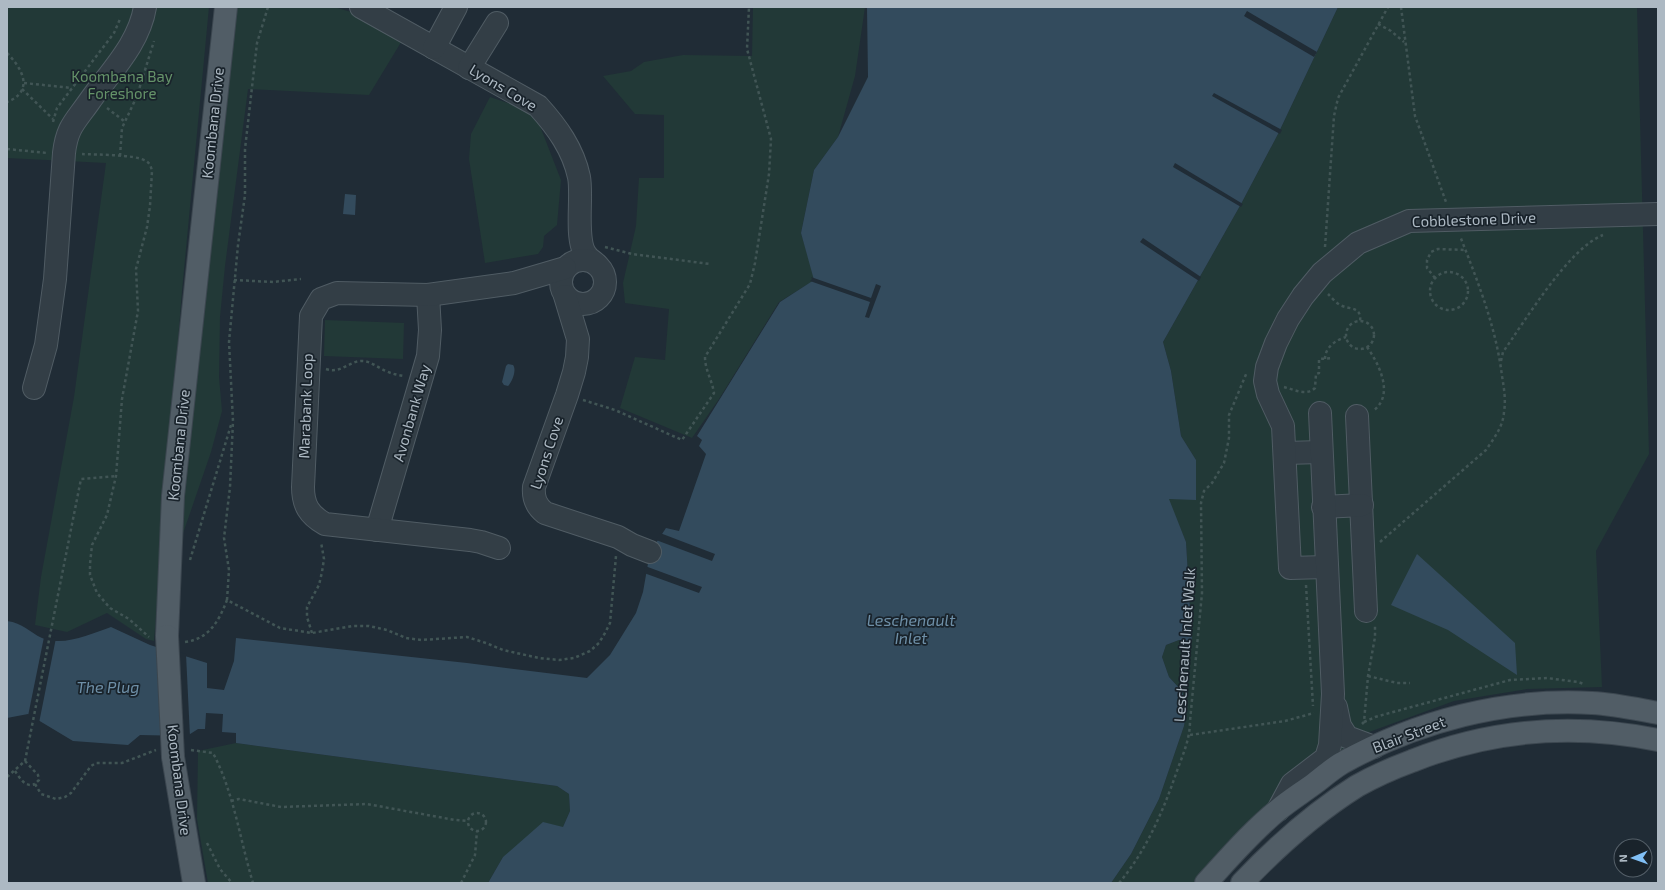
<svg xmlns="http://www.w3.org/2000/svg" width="1665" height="890" viewBox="0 0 1665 890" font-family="'Exo 2',sans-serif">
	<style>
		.green { fill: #223937 }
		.water { fill: #334b5d }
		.pier { fill: #202c36 }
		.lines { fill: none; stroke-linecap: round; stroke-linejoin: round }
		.minor-casing { stroke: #505c64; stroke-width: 24 }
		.major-casing { stroke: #3c4750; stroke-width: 24 }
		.path { stroke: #415555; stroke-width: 2.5; stroke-dasharray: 3 3; stroke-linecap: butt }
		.minor { stroke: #333e46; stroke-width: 22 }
		.major { stroke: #515d66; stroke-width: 22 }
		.major-bridge-casing { stroke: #3c4750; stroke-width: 24; stroke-linecap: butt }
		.major-bridge { stroke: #515d66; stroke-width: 22 }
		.labels { text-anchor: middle; stroke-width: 3.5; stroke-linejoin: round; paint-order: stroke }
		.park-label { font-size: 15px; fill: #659369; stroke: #19232b }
		.street-label { font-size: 15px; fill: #adb9c3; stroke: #19232b }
		.water-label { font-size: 16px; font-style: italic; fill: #6e8fa7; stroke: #19232b }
	</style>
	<rect width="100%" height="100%" fill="#202c36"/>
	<!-- green -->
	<g class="green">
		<polygon points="7,7 209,7 182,291 154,641 146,639 107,613 67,632 35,625 41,577 74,397 106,163 7,158"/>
		<polygon points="237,7 334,7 358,14 403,39 369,95 248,89 225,266 220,317 219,377 222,411 211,452 177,551"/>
		<polygon points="753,7 865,7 855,76 838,137 814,170 801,233 815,280 779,302 719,399 692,438 620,408 635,357 665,360 669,309 625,303 623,283 636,226 639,178 664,178 664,115 635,114 603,76 631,71 644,62 683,55 752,56"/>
		<polygon points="1338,7 1637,7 1649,454 1596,551 1602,687 1527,689 1454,701 1361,735 1269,807 1195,883 1111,883 1131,854 1159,799 1184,726 1187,708 1182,691 1169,677 1162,657 1166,645 1179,640 1192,642 1186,542 1168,499 1196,460 1181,436 1171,371 1163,342 1241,204 1278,134"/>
		<polygon points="490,97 525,109 538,121 561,180 557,225 544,236 543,247 538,254 485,263 469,159 471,134"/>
		<polygon points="325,320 404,323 403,359 324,356"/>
		<polygon points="236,743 557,786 569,794 570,811 563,827 503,857 488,883 208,883 197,819 198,751"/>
	</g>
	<!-- water -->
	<g class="water">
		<path d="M 867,7 L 1338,7 L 1278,134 L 1241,204 L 1163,342 L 1171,371 L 1181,436 L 1196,460 L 1196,500 L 1169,499 L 1186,542 L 1192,642 L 1179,640 L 1166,645 L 1162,657 L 1169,677 L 1182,691 L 1187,708 L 1184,726 L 1159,799 L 1131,854 L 1111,883 L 488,883 L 503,857 L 543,822 L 563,827 L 570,811 L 569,794 L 557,786 L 236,743 L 236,733 L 222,732 L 223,714 L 206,713 L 205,729 L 198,729 L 187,736 L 140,735 L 128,745 L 73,741 L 28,714 L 7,718 L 7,621 C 23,623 29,632 42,638 C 64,647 90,634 111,627 L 150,645 L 207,663 L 207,688 L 224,690 L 234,661 L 236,638 L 467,663 L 587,678 L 610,655 L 636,613 L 643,592 L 650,552 L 666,528 L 679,531 L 706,454 L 699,446 L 702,440 L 697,436 L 780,302 L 814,280 L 801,233 L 814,170 L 838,137 L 868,77 Z"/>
		<polygon points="345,194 356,195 355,215 343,214"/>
		<path d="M 508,364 L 513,365 C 517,370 512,382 508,386 L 504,385 L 502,382 L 506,366 Z"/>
		<polygon points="1417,554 1515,643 1517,675 1448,630 1391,605"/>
	</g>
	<!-- pier -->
	<g class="pier">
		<polygon points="1247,11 1317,52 1314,57 1244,16"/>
		<polygon points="1214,93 1282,130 1280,134 1212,96"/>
		<polygon points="1175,163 1243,204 1241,207 1173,167"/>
		<polygon points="1143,238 1201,277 1199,281 1140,242"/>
		<polygon points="811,277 871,298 876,284 881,286 869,318 865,317 870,302 810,281 812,279"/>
		<polygon points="660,533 715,554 712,561 656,540"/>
		<polygon points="645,566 702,587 699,593 644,573"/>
		<polygon points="44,637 56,638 39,723 28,716"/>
		<polygon points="159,646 186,654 190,737 188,738 163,738"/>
	</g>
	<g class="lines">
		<!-- minor casing -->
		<g class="minor-casing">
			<g id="minor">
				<path d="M 361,7 L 538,106 C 557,127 573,149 579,177 C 583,197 574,242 587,256 C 589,259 593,261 596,264"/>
				<polyline points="434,48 456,7"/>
				<polyline points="469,68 497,23"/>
				<circle cx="583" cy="282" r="22"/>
				<path d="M 565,296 L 578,339 L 577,357 L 574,372 L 567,395 L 534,487 C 533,498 536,506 545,513 L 618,537 L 632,545 L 650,552"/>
				<path d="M 34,388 L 46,345 L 55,279 L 64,153 C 67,127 75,122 89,102 C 110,72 139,44 145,7"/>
				<polyline points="1357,416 1366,611"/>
				<polyline points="1285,453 1321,452"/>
				<polyline points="1323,507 1362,505"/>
				<polyline points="377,530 428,356 430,330 428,295"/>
				<path d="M 499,548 L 481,542 L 470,540 L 325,524 C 309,515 303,505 303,487 L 311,316 L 321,299 L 337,293 L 428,295 L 514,283 L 565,268"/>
				<polyline points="1326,567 1290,568 1283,426 1268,394 1265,381 1267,367 1276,343 1288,319 1303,296 1322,273 1358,243 1409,221 1658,214"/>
				<polyline points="1336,707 1340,726 1347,737 1374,747"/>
				<polyline points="1278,810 1292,784 1326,758 1330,745 1333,694 1320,413"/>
			</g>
		</g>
		<!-- major casing -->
		<g class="major-casing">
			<g id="major">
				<polyline points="167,636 173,496 226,7"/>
				<polyline points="173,757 194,883"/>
				<path d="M 1206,883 C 1229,858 1252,831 1278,810 C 1290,800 1303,792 1315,783 C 1324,776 1332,769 1342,763 C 1417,721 1506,698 1592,703 C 1614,704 1636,709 1658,713"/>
				<path d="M 1242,883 C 1277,846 1314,813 1357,786 C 1375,776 1393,768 1412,761 C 1492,729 1574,723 1658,740"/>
			</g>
		</g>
		<!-- path -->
		<g class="path">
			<polyline points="1401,7 1415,116 1446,202"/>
			<polyline points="1378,24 1391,31 1404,42"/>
			<path d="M 7,53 C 22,68 35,91 7,102"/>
			<polyline points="24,83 72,88"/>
			<polyline points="22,89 53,119"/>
			<polyline points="107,108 124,121"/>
			<polyline points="53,122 57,108 114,33 120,19"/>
			<polyline points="7,149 47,153"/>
			<path d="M 82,154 C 97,155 134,154 146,161 C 150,163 151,167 152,171 L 150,206 L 147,227 L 136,269 L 138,311 L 122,399 L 116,476 L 107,515 L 92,545 L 90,564 L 90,575 L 97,593 L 110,608 L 129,619 L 149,637"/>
			<polyline points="120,156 122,128 137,96 154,41"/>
			<polyline points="605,247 632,254 710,264"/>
			<polyline points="1325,247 1334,116 1338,98 1388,7"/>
			<circle cx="1449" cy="291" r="19"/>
			<polyline points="1435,278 1427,268 1427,260 1431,252 1438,249 1466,250"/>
			<polyline points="234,280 273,282 301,279"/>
			<path d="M 1328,294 C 1331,297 1335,302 1340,305 C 1350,310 1362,306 1360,322"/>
			<circle cx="1360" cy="335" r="14"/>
			<path d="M 1367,347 C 1379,364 1395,395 1373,411"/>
			<path d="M 1325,359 C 1325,347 1336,340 1346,337"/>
			<path d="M 1501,361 L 1503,352 C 1525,321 1569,248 1603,235"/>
			<path d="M 326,369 C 341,374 349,361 362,361 C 371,361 378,368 386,371 C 392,374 398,375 404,376"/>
			<path d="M 1284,387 C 1295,390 1307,396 1315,388 L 1316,374 L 1319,373 L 1319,359 L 1333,358"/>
			<path d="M 583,400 L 615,410 L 682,440 L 714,393 C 712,380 705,370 705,357 L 750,284 L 755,263 L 769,174 L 771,139 L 747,49 L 749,7"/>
			<path d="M 1380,542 L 1486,450 C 1494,438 1503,427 1504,412 C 1506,400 1504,388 1502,376 C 1496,327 1478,282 1460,236"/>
			<polyline points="190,560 231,425"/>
			<polyline points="1306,585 1313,706"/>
			<polyline points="227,600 229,570 224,538 230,487 233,421 229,342 238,245 245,195 245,149 257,43 268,7"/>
			<polyline points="312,633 307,617 307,607 319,585 322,572 324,559 321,542"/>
			<path d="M 185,642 C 209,639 219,621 227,600 L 280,628 L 312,633 L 353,626 L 369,626 L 387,630 L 406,638 L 421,640 L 467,637 L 486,643 L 503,650 L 539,658 L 559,660 L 574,658 L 590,651 L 599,643 L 605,633 L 610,623 L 616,556"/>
			<polyline points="1368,676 1397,683 1410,683"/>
			<polyline points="1364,722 1375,717 1510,680 1547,678 1578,682 1584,684"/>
			<polyline points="1362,724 1364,722 1368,676 1375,637 1375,626"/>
			<polyline points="1190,735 1285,721 1314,713"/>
			<path d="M 191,750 L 213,753 C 234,793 240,840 253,883"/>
			<polyline points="25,761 38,775 39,780 35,784"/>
			<path d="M 15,771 C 20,778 25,788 35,784"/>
			<polyline points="7,777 25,761 81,479 116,476"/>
			<polyline points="35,784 41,794 56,799 65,797 71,793 91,766 96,763 122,763 156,750"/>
			<polyline points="231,801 239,799 281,807 367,804 455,820 468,821"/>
			<circle cx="477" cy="822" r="9"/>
			<polyline points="207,843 220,869 232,883"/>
			<polyline points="461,883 475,855 477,831"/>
			<path d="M 1119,883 C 1147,850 1164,809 1178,768 C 1184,752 1190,738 1190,721 L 1202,593 L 1201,503 L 1204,491 L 1212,483 L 1224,463 L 1229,438 L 1229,415 L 1247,372"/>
		</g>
		<!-- minor -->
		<use href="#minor" class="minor"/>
		<!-- major -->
		<use href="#major" class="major"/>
		<!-- major-bridge casing -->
		<g class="major-bridge-casing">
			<polyline id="major-bridge" points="167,636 173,757"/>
		</g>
		<!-- major-bridge -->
		<use href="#major-bridge" class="major-bridge"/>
	</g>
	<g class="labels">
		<!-- park labels -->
		<g class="park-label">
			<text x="122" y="82">Koombana Bay<tspan x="122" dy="17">Foreshore</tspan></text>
		</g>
		<!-- street labels -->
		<g class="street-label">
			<text transform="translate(503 88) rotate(31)" y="5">Lyons Cove</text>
			<text transform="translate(213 123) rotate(-84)" y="5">Koombana Drive</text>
			<text transform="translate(1474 220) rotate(-2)" y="5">Cobblestone Drive</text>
			<text transform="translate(306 406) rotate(-88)" y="5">Marabank Loop</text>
			<text transform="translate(412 413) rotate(-74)" y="5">Avonbank Way</text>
			<text transform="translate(179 445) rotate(-84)" y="5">Koombana Drive</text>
			<text transform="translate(547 453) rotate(-72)" y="5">Lyons Cove</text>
			<text transform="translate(1185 645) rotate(-86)" y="5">Leschenault Inlet Walk</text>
			<text transform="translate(1409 735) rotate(-21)" y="5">Blair Street</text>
			<text transform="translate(179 780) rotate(83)" y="5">Koombana Drive</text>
		</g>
		<!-- water labels -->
		<g class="water-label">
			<text x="911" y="626">Leschenault<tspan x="911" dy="18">Inlet</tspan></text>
			<text x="108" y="693">The Plug</text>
		</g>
	</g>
	<!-- border -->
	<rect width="1665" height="890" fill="none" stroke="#adb9c3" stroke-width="16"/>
	<!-- north arrow -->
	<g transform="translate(1633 858) rotate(268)"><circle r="19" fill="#19232b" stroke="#545f68"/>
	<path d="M0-3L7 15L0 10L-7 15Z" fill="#80bff5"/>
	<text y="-6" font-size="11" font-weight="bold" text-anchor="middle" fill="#adb9c3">N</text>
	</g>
</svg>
